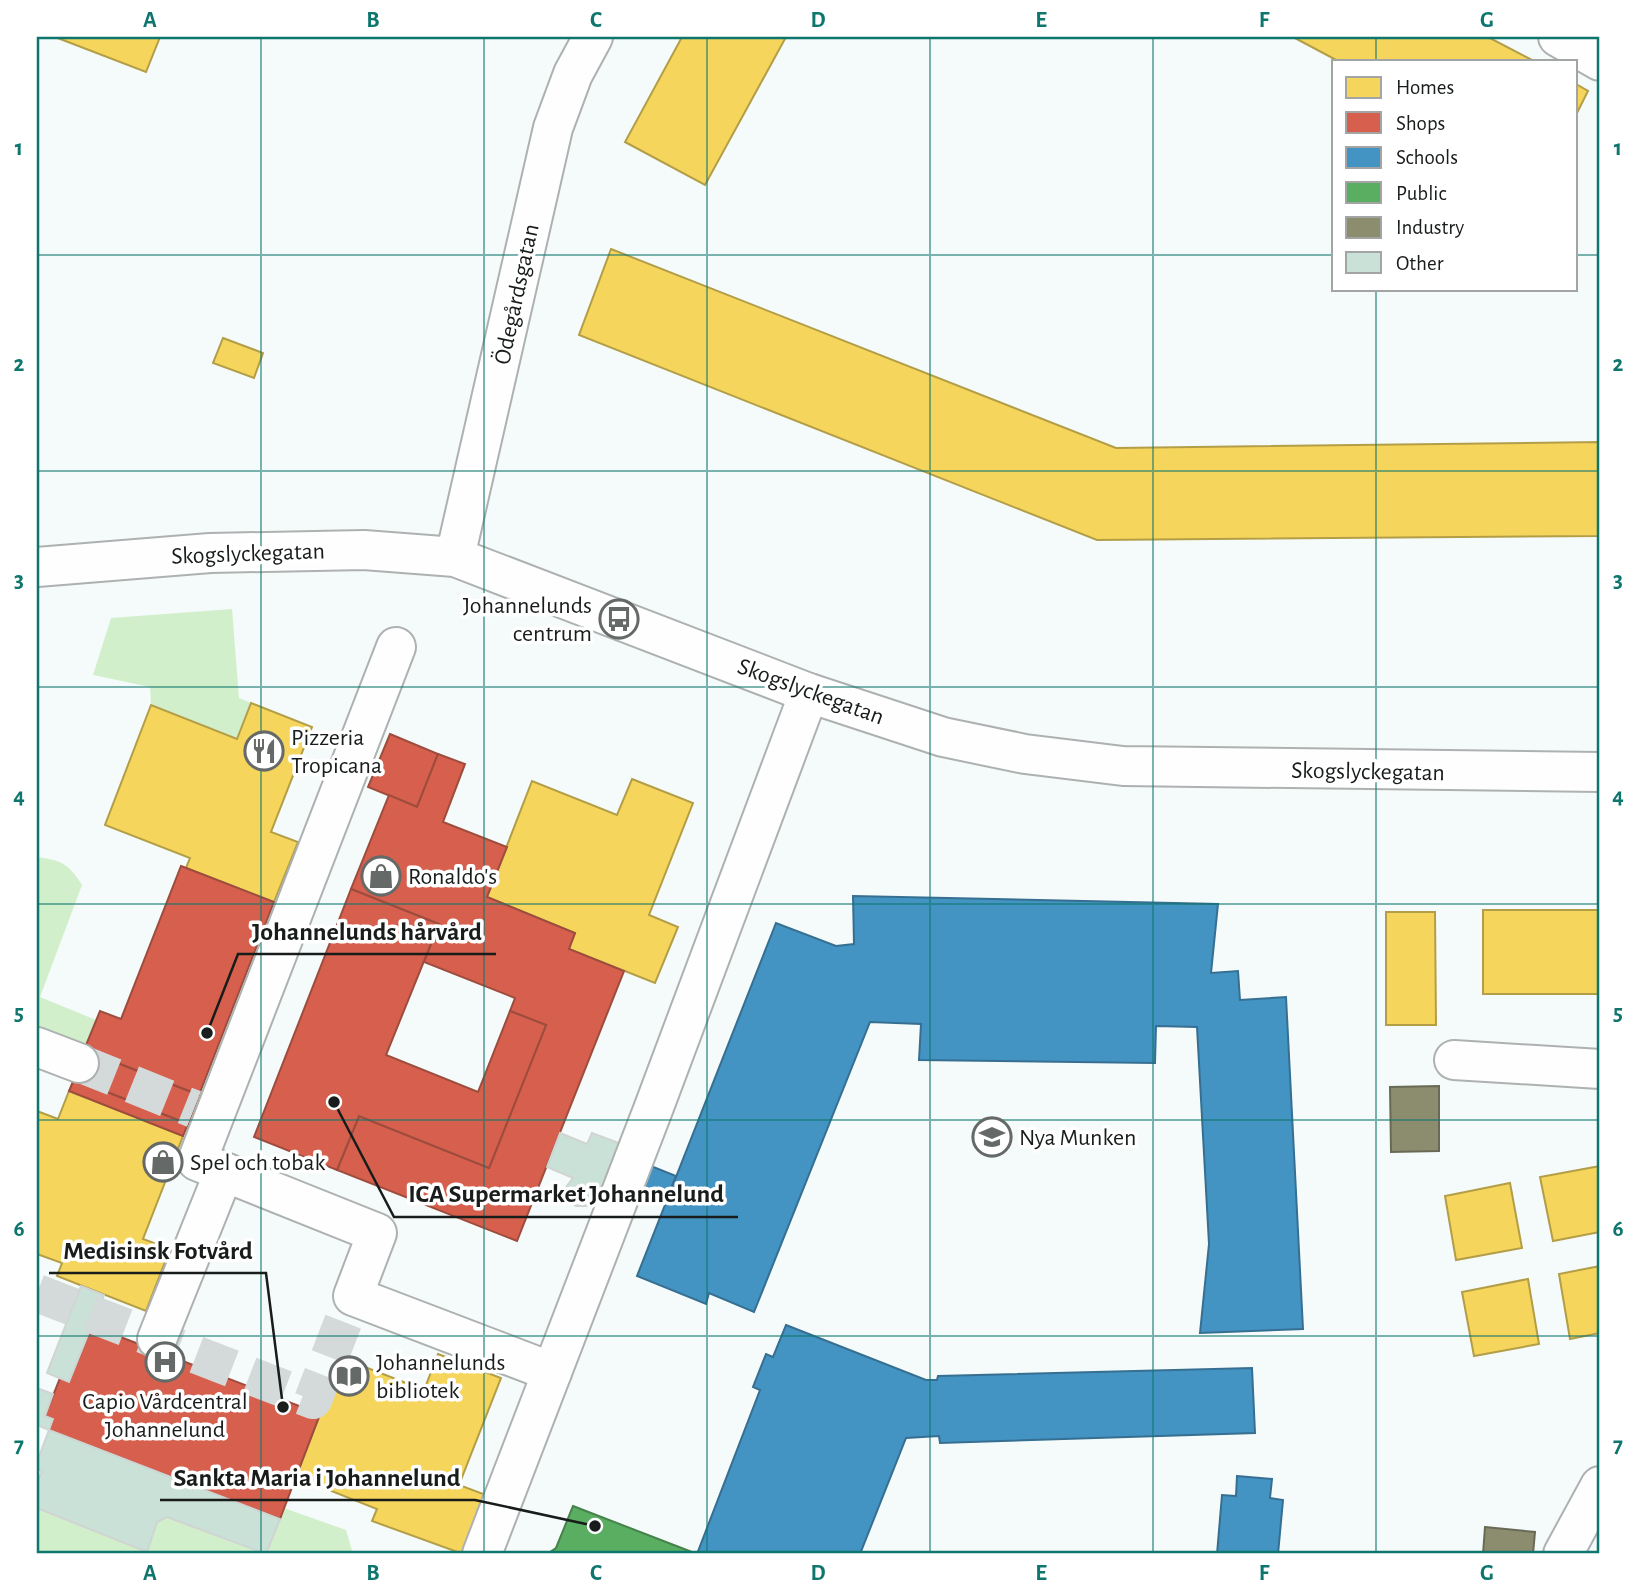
<svg xmlns="http://www.w3.org/2000/svg" width="1637" height="1591" viewBox="0 0 1637 1591" font-family="'Alegreya Sans',sans-serif">
	<style>
		.green { fill: #d2efcb }
		.homes { fill: #f6d55c; stroke: #b39e48; stroke-width: 2 }
		.shops { fill: #d6604d; stroke: #9d4c3e; stroke-width: 2 }
		.schools { fill: #4393c3; stroke: #366f91; stroke-width: 2 }
		.public { fill: #5aae61; stroke: #46824c; stroke-width: 2 }
		.industry { fill: #8c8c6e; stroke: #696a55; stroke-width: 2 }
		.building { fill: #c9e1d6; stroke: #d0d4d2; stroke-width: 2 }
		.lines { fill: none; stroke-linecap: round; stroke-linejoin: round }
		.minor-tunnel { stroke: #d4dad9; stroke-width: 38; stroke-dasharray: 38 19; stroke-linecap: butt }
		.minor-casing { stroke: #adb2b1; stroke-width: 42 }
		.minor { stroke: #fefefe; stroke-width: 38 }
		.grid { fill: none; stroke: #0f766e; stroke-width: 2; stroke-opacity: 0.55 }
		.labels { text-anchor: middle; stroke-width: 7; stroke-linejoin: round; paint-order: stroke }
		.street-label { font-size: 24px; fill: #181c1b; stroke: #fff }
		.poi-label { font-size: 24px; fill: #181c1b; stroke: #fff; text-anchor: start }
		.leader { fill: none; stroke: #181c1b; stroke-width: 2.5 }
		.callout-dot { fill: #181c1b; stroke: #fff; stroke-width: 2.5 }
		.callout-label { font-size: 26px; text-anchor: middle; font-weight: bold; fill: #181c1b; stroke: #fff; stroke-width: 7; stroke-linejoin: round; paint-order: stroke }
		.neatline { fill: none; stroke: #0f766e; stroke-width: 2.5 }
		.grid-label { font-size: 23px; text-anchor: middle; font-weight: bold; fill: #0f766e }
	</style>
	<rect width="100%" height="100%" fill="#f5fbfa"/>
	<!-- green -->
	<g class="green">
		<polygon points="232,609 239,698 251,703 237,738 151,705 150,687 93,675 111,618"/>
		<path d="M 37,857 C 61,860 69,864 82,885 L 40,997 L 96,1020 L 84,1050 L 37,1030 Z"/>
		<polygon points="37,1508 146,1552 157,1522 167,1517 264,1554 37,1554"/>
		<polygon points="284,1508 346,1530 353,1554 266,1554"/>
	</g>
	<!-- homes -->
	<g class="homes">
		<polygon points="55,37 160,37 146,72"/>
		<polygon points="682,37 786,37 705,185 625,142"/>
		<polygon points="1293,37 1488,37 1534,61 1338,61"/>
		<polygon points="1576,84 1588,91 1576,115"/>
		<polygon points="611,249 1116,448 1600,442 1600,536 1097,540 579,335"/>
		<polygon points="223,338 263,353 254,378 213,363"/>
		<polygon points="251,703 312,727 271,832 298,842 274,902 186,868 190,858 105,825 151,705 237,739"/>
		<polygon points="632,779 693,803 649,915 678,927 655,983 569,949 575,933 487,897 532,781 617,815"/>
		<rect x="1483" y="910" width="117" height="84"/>
		<polygon points="1386,912 1435,912 1436,1025 1386,1025"/>
		<polygon points="69,1091 183,1136 143,1239 170,1249 146,1311 57,1276 62,1263 37,1254 37,1111 58,1119"/>
		<polygon points="1600,1166 1600,1232 1553,1241 1540,1177"/>
		<polygon points="1510,1183 1522,1248 1456,1260 1445,1196"/>
		<polygon points="1600,1266 1600,1333 1570,1339 1559,1274"/>
		<polygon points="1528,1279 1539,1344 1474,1356 1462,1292"/>
		<polygon points="438,1354 501,1378 459,1485 486,1495 463,1554 372,1521 377,1509 296,1477 342,1358 424,1390"/>
	</g>
	<!-- shops -->
	<g class="shops">
		<polygon points="390,734 438,754 417,807 368,787"/>
		<polygon points="438,754 465,764 443,822 507,847 487,897 575,933 569,949 624,971 517,1241 337,1170 359,1116 489,1168 546,1025 510,1011 515,998 424,962 439,924 351,889 389,795 417,807"/>
		<polygon points="181,866 274,902 199,1095 84,1050 100,1011 121,1019"/>
		<polygon points="351,889 439,924 386,1055 478,1092 510,1011 546,1025 489,1168 359,1116 337,1170 254,1137"/>
		<polygon points="84,1050 199,1095 188,1124 74,1079"/>
		<polygon points="74,1079 188,1124 183,1136 69,1091"/>
		<polygon points="92,1326 320,1414 280,1519 49,1430 53,1419 45,1416 60,1378 69,1382"/>
	</g>
	<!-- schools -->
	<g class="schools">
		<polygon points="853,896 1218,904 1211,973 1238,971 1240,1000 1286,997 1303,1329 1200,1333 1209,1244 1197,1027 1156,1026 1155,1063 919,1060 921,1024 870,1022 754,1312 709,1293 706,1304 637,1276 776,923 836,946 854,944"/>
		<polygon points="616,1152 676,1176 667,1198 607,1174"/>
		<polygon points="786,1325 926,1380 937,1380 938,1376 1252,1368 1255,1433 940,1443 939,1436 906,1438 860,1554 697,1554 760,1390 753,1387 766,1354 773,1357"/>
		<polygon points="1237,1476 1272,1479 1270,1498 1283,1500 1278,1554 1217,1554 1222,1495 1236,1496"/>
	</g>
	<!-- public -->
	<polygon class="public" points="573,1506 679,1547 697,1554 547,1554 556,1548"/>
	<!-- industry -->
	<g class="industry">
		<polygon points="1439,1086 1439,1151 1391,1152 1390,1087"/>
		<polygon points="1485,1527 1535,1532 1533,1554 1483,1554"/>
	</g>
	<!-- building -->
	<g class="building">
		<polygon points="560,1133 587,1144 592,1133 619,1143 602,1189 597,1187 596,1198 588,1206 576,1206 567,1199 566,1187 573,1178 547,1167"/>
		<polygon points="81,1286 104,1295 69,1382 47,1373"/>
		<polygon points="37,1388 53,1394 45,1416 53,1419 49,1430 37,1425"/>
		<polygon points="49,1430 280,1519 266,1554 167,1517 157,1522 147,1552 37,1508 37,1484 42,1471 37,1469 37,1462"/>
	</g>
	<g class="lines">
		<!-- minor-tunnel -->
		<g class="minor-tunnel">
			<polyline points="79,1063 194,1109"/>
			<polyline points="37,1293 313,1400 353,1296"/>
		</g>
		<!-- minor casing -->
		<g class="minor-casing">
			<g id="minor">
				<polyline points="1558,37 1600,61"/>
				<polyline points="455,557 553,128 573,74 593,37"/>
				<polyline points="37,567 210,553 364,550 455,557 809,693 943,737 1025,754 1123,766 1600,772"/>
				<polyline points="396,647 197,1161 377,1233 353,1296 552,1372"/>
				<polyline points="37,1047 79,1063"/>
				<polyline points="1454,1060 1600,1069"/>
				<polyline points="157,1339 224,1172"/>
				<polyline points="482,1554 654,1107 809,693"/>
				<polyline points="1563,1554 1600,1486"/>
			</g>
		</g>
		<!-- minor -->
		<use href="#minor" class="minor"/>
	</g>
	<!-- grid -->
	<path class="grid" d="M 261,37 L 261,1554M 484,37 L 484,1554M 707,37 L 707,1554M 930,37 L 930,1554M 1153,37 L 1153,1554M 1376,37 L 1376,61M 37,255 L 1334,255M 1576,255 L 1600,255M 1376,289 L 1376,1554M 37,471 L 1600,471M 37,687 L 1600,687M 37,904 L 1600,904M 37,1120 L 1600,1120M 37,1336 L 1600,1336"/>
	<!-- icons -->
	<defs>
		<g id="bus-ring" transform="scale(2.0125)"><circle r="9.5" fill="#fff" stroke="#656a69" stroke-width="1.5"/><path d="M-5-6H5V4H4V6H2V4H-2V6H-4V4H-5ZM-3.5-4V0h7V-4ZM-3.5 1.2v1.5H-2V1.2ZM2 1.2v1.5H3.5V1.2Z" fill="#656a69"/></g>
		<g id="restaurant-ring" transform="scale(2.0125)"><circle r="9.5" fill="#fff" stroke="#656a69" stroke-width="1.5"/><path d="M-5-6h1v4h1v-4h1v4h1v-4h1v5L-1.5 .5V6h-2V.5L-5-1ZM5-6V6H3V1.5H1.5Q1.5-4 5-6Z" fill="#656a69"/></g>
		<g id="shop-ring" transform="scale(2.0125)"><circle r="9.5" fill="#fff" stroke="#656a69" stroke-width="1.5"/><path d="M-5-2.5h2.3a2.7 3.5 0 0 1 5.4 0H5L5.5 6h-11ZM-1.5-2.5h3a1.5 2.3 0 0 0-3 0Z" fill="#656a69"/></g>
		<g id="school-ring" transform="scale(2.0125)"><circle r="9.5" fill="#fff" stroke="#656a69" stroke-width="1.5"/><path d="M0-5L7-2L0 1L-7-2ZM-4 1L0 2.5L4 1V4Q0 6-4 4Z" fill="#656a69"/></g>
		<g id="hospital-ring" transform="scale(2.0125)"><circle r="9.5" fill="#fff" stroke="#656a69" stroke-width="1.5"/><path d="M-5-5h3v3.5h4V-5h3V5h-3V1.5h-4V5h-3Z" fill="#656a69"/></g>
		<g id="library-ring" transform="scale(2.0125)"><circle r="9.5" fill="#fff" stroke="#656a69" stroke-width="1.5"/><path d="M-6-4Q-3-5.5-.7-3.5V5Q-3 3-6 4ZM6-4Q3-5.5 .7-3.5V5Q3 3 6 4Z" fill="#656a69"/></g>
	</defs>
	<g fill-rule="evenodd">
		<use href="#bus-ring" x="619" y="619"/>
		<use href="#restaurant-ring" x="264" y="751"/>
		<use href="#shop-ring" x="381" y="876"/>
		<use href="#school-ring" x="992" y="1137"/>
		<use href="#shop-ring" x="163" y="1162"/>
		<use href="#hospital-ring" x="165" y="1362"/>
		<use href="#library-ring" x="349" y="1376"/>
	</g>
	<g class="labels">
		<!-- street labels -->
		<g class="street-label">
			<text transform="translate(516 294) rotate(-78)" y="8">Ödegårdsgatan</text>
			<text transform="translate(248 553) rotate(-2)" y="8">Skogslyckegatan</text>
			<text transform="translate(811 691) rotate(20)" y="8">Skogslyckegatan</text>
			<text transform="translate(1368 771) rotate(1)" y="8">Skogslyckegatan</text>
		</g>
		<!-- poi labels -->
		<g class="poi-label">
			<text x="592" y="613" text-anchor="end">Johannelunds<tspan x="592" dy="28">centrum</tspan></text>
			<text x="291" y="745">Pizzeria<tspan x="291" dy="28">Tropicana</tspan></text>
			<text x="408" y="884">Ronaldo's</text>
			<text x="1019" y="1145">Nya Munken</text>
			<text x="190" y="1170">Spel och tobak</text>
			<text x="376" y="1370">Johannelunds<tspan x="376" dy="28">bibliotek</tspan></text>
			<text x="165" y="1409" text-anchor="middle">Capio Vårdcentral<tspan x="165" dy="28">Johannelund</tspan></text>
		</g>
	</g>
	<!-- callouts -->
	<path class="leader" d="M207 1033L238 954H496M334 1102L394 1217H738M283 1407L266 1273H49M595 1526L475 1500H160"/>
	<g class="callout-dot">
		<circle cx="207" cy="1033" r="7"/>
		<circle cx="334" cy="1102" r="7"/>
		<circle cx="283" cy="1407" r="7"/>
		<circle cx="595" cy="1526" r="7"/>
	</g>
	<g class="callout-label">
		<text x="367" y="940">Johannelunds hårvård</text>
		<text x="566" y="1202">ICA Supermarket Johannelund</text>
		<text x="158" y="1259">Medisinsk Fotvård</text>
		<text x="317" y="1486">Sankta Maria i Johannelund</text>
	</g>
	<!-- border -->
	<rect width="1637" height="1591" fill="none" stroke="#ffffff" stroke-width="77"/>
	<!-- legend -->
	<rect x="1332" y="60" width="245" height="231" fill="#ffffff" stroke="#a3a4a4" stroke-width="2"/>
	<rect x="1346" y="77" width="35" height="21" fill="#f6d55c" stroke="#a3a4a4" stroke-width="2"/>
	<text x="1396" y="94" font-size="21" fill="#181c1b">Homes</text>
	<rect x="1346" y="112" width="35" height="21" fill="#d6604d" stroke="#a3a4a4" stroke-width="2"/>
	<text x="1396" y="130" font-size="21" fill="#181c1b">Shops</text>
	<rect x="1346" y="147" width="35" height="21" fill="#4393c3" stroke="#a3a4a4" stroke-width="2"/>
	<text x="1396" y="164" font-size="21" fill="#181c1b">Schools</text>
	<rect x="1346" y="182" width="35" height="21" fill="#5aae61" stroke="#a3a4a4" stroke-width="2"/>
	<text x="1396" y="200" font-size="21" fill="#181c1b">Public</text>
	<rect x="1346" y="217" width="35" height="21" fill="#8c8c6e" stroke="#a3a4a4" stroke-width="2"/>
	<text x="1396" y="234" font-size="21" fill="#181c1b">Industry</text>
	<rect x="1346" y="252" width="35" height="21" fill="#c9e1d6" stroke="#a3a4a4" stroke-width="2"/>
	<text x="1396" y="270" font-size="21" fill="#181c1b">Other</text>
	<rect x="38" y="38" width="1560" height="1514" class="neatline"/>
	<g class="grid-label">
		<text x="150" y="27">A</text>
		<text x="373" y="27">B</text>
		<text x="596" y="27">C</text>
		<text x="818" y="27">D</text>
		<text x="1041" y="27">E</text>
		<text x="1264" y="27">F</text>
		<text x="1487" y="27">G</text>
		<text x="19" y="155">1</text>
		<text x="1618" y="155">1</text>
		<text x="19" y="371">2</text>
		<text x="1618" y="371">2</text>
		<text x="19" y="587">3</text>
		<text x="1618" y="587">3</text>
		<text x="19" y="803">4</text>
		<text x="1618" y="803">4</text>
		<text x="19" y="1020">5</text>
		<text x="1618" y="1020">5</text>
		<text x="19" y="1236">6</text>
		<text x="1618" y="1236">6</text>
		<text x="19" y="1452">7</text>
		<text x="1618" y="1452">7</text>
		<text x="150" y="1580">A</text>
		<text x="373" y="1580">B</text>
		<text x="596" y="1580">C</text>
		<text x="818" y="1580">D</text>
		<text x="1041" y="1580">E</text>
		<text x="1264" y="1580">F</text>
		<text x="1487" y="1580">G</text>
	</g>
</svg>
